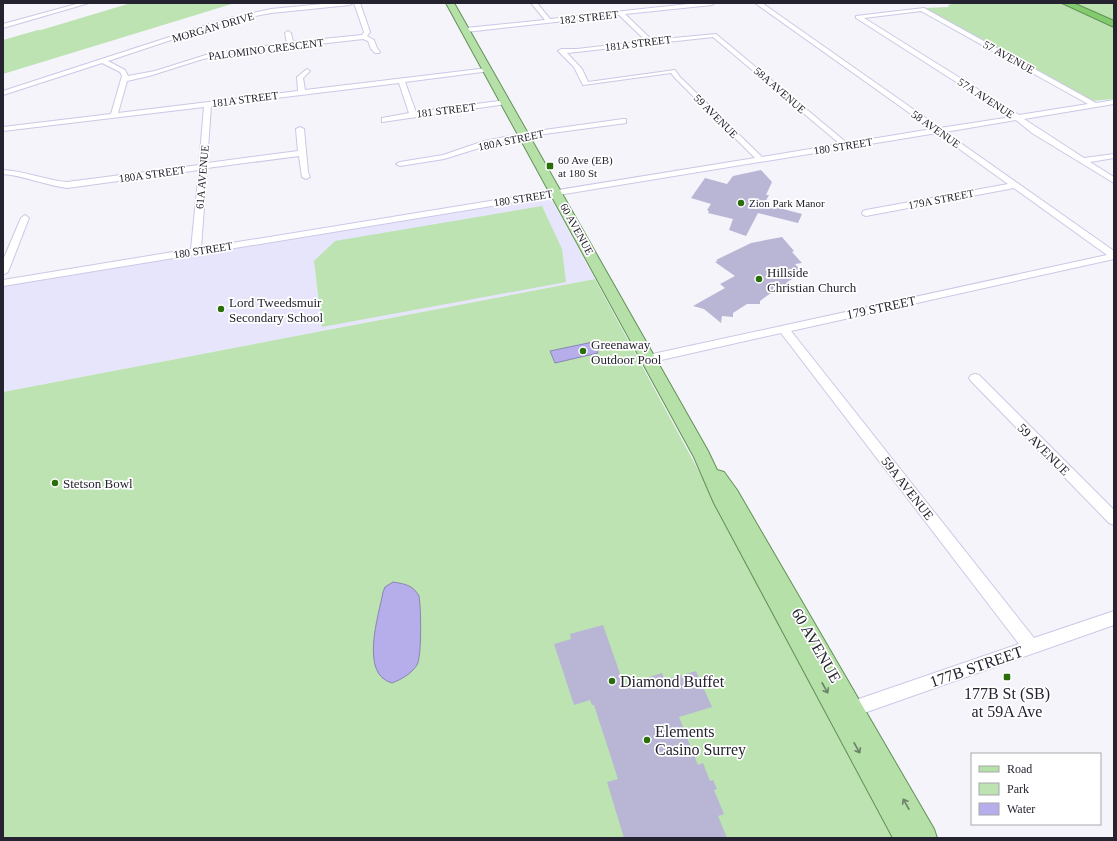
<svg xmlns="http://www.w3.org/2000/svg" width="1117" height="841" viewBox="0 0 1117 841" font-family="'Times New Roman',serif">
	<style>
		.built { fill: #e7e5fc }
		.green { fill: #bce3b1 }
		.water { fill: #b5aeeb; stroke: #8a84b3 }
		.building { fill: #b9b6d5 }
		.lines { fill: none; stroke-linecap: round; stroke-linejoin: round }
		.minor-casing { stroke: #cbc8e7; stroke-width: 2 }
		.major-casing { stroke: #629157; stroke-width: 2 }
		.highway-casing { stroke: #629157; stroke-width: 2 }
		.minor { fill: #fff; fill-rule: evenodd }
		.major { fill: #b5e0a7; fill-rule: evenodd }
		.highway { fill: #83cc6d; fill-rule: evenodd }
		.oneway { stroke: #6d826b }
		.poi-dot { fill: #296e0a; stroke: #fff; stroke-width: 1.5 }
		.labels { text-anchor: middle; stroke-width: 3.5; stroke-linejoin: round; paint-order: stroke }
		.far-street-label { font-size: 11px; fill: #25232f; stroke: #fff }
		.far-poi-label { font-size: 11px; fill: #25232f; stroke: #fff; text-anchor: start }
		.poi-label { font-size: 13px; fill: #25232f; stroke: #fff; text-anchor: start }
		.street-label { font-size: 13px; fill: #25232f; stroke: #fff }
		.near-street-label { font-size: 16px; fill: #25232f; stroke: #fff }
		.near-poi-label { font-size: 16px; fill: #25232f; stroke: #fff; text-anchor: start }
	</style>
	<rect width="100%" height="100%" fill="#f4f4fa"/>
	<!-- built -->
	<polygon class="built" points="544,198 553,202 595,279 3,392 3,285 31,282"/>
	<!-- green -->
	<g class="green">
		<polygon points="131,3 235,3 3,74 3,40 38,30 41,30"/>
		<polygon points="948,3 1060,3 1114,28 1114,99 1091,101 924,8 949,7 948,5 951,5"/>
		<polygon points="1071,3 1114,3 1114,22"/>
		<polygon points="542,206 562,249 566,282 322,327 314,261 335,241"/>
		<polygon points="595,279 897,838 3,838 3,392"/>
	</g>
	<!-- water -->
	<g class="water">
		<polygon points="593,342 598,353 555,363 550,351"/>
		<path d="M 393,582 C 405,584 413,585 419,596 C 421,607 422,656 417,665 C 411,674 402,679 392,683 C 359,674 379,615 383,592 L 385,587 Z"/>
	</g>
	<!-- building -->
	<g class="building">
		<polygon points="761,170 772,182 766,195 769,195 764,204 802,214 798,223 758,213 746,236 729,230 733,219 708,213 709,211 707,210 711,204 691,198 705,178 727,184 733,176"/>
		<polygon points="782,237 794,251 792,252 802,263 795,264 803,273 787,282 790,283 768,295 760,301 760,304 747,304 733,313 733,317 722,316 721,323 704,309 693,306 725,288 720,284 735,276 715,262 718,261 716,260 751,243"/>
		<polygon points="603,625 624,685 662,673 665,680 696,671 712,707 679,717 698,765 703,763 710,781 713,780 717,789 714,790 724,814 718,816 727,838 624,838 607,782 618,779 594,705 592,705 590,700 574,705 554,644 571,639 570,634"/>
	</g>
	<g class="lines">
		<!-- minor casing -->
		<g class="minor-casing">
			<g id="minor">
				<polygon points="80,3 89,3 3,28 3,24"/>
				<path d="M 333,3 L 353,3 L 350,5 L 271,13 L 228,21 L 108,61 L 125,70 L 128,76 L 155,71 L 212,53 L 287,43 L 285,33 L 288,31 L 291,33 L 293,42 L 362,35 L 364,32 L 354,3 L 360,3 L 370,32 L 367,36 L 374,40 L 377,48 L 380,52 L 379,53 L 375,53 L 371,49 L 368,41 L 363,39 L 230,54 L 203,59 L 149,76 L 127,81 L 118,113 L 298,91 L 297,77 L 307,69 L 310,71 L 303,78 L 305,90 L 488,68 L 490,69 L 490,71 L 405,82 L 416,112 L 506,100 L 510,102 L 506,104 L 382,122 L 382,118 L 409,113 L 399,83 L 211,106 L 207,163 L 298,151 L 296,129 L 300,127 L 304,129 L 308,172 L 310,177 L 306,179 L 302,177 L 299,156 L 207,168 L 201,248 L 755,158 L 676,79 L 671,73 L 583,85 L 574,67 L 558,51 L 561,49 L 577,49 L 646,41 L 619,15 L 466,32 L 463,30 L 466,28 L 545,20 L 531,3 L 537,3 L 550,19 L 697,3 L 715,3 L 712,5 L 625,14 L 652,40 L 716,34 L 847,143 L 932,129 L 755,3 L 762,3 L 940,128 L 1011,117 L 856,18 L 856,16 L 924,8 L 1096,103 L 1114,100 L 1114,104 L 1024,119 L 1084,158 L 1114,154 L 1114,158 L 1090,162 L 1114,177 L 1114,183 L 1032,133 L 1016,120 L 945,132 L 1114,251 L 1114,259 L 791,331 L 1034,638 L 1114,611 L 1114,625 L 847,719 L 841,717 L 839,711 L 841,705 L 847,703 L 1019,644 L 781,333 L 648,363 L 644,362 L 642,359 L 644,356 L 648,355 L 1107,255 L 1014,188 L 866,216 L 863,215 L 862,213 L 863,211 L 866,210 L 1008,184 L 937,133 L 3,286 L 3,280 L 191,249 L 199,170 L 67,188 C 45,185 25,176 3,174 L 3,170 C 25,171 45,180 67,182 L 199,165 L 204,107 L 3,131 L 3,127 L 111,114 L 122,76 L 120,72 L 102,63 L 3,95 L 3,91 L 225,19 L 271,9 ZM 921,11 L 1088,104 L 1019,115 L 864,18 ZM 713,37 L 840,144 L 762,157 L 680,77 L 675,70 L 588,82 L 582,69 L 567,53 Z"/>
				<polygon points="623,119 626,119 626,123 537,135 489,145 444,159 400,166 396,164 400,162 443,155 484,141 537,131"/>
				<polygon points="25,215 29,218 8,272 3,275 3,260 21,218"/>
				<polygon points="975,374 979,375 1114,510 1114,525 1109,523 971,381 969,378 971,375"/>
			</g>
		</g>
		<!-- major casing -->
		<g class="major-casing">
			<polygon id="major" points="446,3 454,3 708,451 717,470 724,472 737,490 934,829 937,838 893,838 714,503 694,457"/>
		</g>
		<!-- highway casing -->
		<g class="highway-casing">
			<polygon id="highway" points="1062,3 1073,3 1114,21 1114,27"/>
		</g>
		<!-- minor -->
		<use href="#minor" class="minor"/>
		<!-- major -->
		<use href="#major" class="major"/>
		<!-- highway -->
		<use href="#highway" class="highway"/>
	</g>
	<!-- one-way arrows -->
	<defs><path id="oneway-shaft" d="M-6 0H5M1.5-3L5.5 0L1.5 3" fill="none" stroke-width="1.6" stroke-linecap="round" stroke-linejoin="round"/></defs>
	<g class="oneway">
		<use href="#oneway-shaft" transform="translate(825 688) rotate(61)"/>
		<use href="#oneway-shaft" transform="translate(857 748) rotate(61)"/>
		<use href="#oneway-shaft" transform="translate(906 804) rotate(-119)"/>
	</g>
	<!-- markers -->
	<g class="poi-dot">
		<rect x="546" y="162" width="8" height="8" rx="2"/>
		<circle cx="741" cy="203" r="4"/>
		<circle cx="759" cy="279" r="4"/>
		<circle cx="221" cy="309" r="4"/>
		<circle cx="583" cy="351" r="4"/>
		<circle cx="55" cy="483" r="4"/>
		<rect x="1003" y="673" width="8" height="8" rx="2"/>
		<circle cx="612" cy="681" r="4"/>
		<circle cx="647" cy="740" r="4"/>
	</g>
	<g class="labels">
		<!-- far-street labels -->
		<g class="far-street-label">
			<text transform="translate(589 17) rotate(-6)" y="4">182 STREET</text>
			<text transform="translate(213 27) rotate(-16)" y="4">MORGAN DRIVE</text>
			<text transform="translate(638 43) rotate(-7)" y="4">181A STREET</text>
			<text transform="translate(266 49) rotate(-7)" y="4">PALOMINO CRESCENT</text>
			<text transform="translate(1009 57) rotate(29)" y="4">57 AVENUE</text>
			<text transform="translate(780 90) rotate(41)" y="4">58A AVENUE</text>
			<text transform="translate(986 98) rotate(33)" y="4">57A AVENUE</text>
			<text transform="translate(245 99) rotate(-7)" y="4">181A STREET</text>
			<text transform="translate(446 110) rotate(-7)" y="4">181 STREET</text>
			<text transform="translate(716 116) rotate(45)" y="4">59 AVENUE</text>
			<text transform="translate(936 129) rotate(35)" y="4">58 AVENUE</text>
			<text transform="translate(511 140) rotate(-12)" y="4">180A STREET</text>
			<text transform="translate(843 146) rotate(-9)" y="4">180 STREET</text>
			<text transform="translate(152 174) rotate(-8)" y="4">180A STREET</text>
			<text transform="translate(202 177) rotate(-85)" y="4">61A AVENUE</text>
			<text transform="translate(523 198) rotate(-9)" y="4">180 STREET</text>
			<text transform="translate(941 199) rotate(-11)" y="4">179A STREET</text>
			<text transform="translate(577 229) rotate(61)" y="4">60 AVENUE</text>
			<text transform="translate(203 250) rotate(-9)" y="4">180 STREET</text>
		</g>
		<!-- far-poi labels -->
		<g class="far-poi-label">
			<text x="558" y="164">60 Ave (EB)<tspan x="558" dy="13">at 180 St</tspan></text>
			<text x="749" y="207">Zion Park Manor</text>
		</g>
		<!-- poi labels -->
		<g class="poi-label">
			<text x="767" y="277">Hillside<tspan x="767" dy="15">Christian Church</tspan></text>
			<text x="229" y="307">Lord Tweedsmuir<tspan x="229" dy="15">Secondary School</tspan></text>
			<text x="591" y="349">Greenaway<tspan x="591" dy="15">Outdoor Pool</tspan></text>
			<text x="63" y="488">Stetson Bowl</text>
		</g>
		<!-- street labels -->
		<g class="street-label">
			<text transform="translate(881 307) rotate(-12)" y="5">179 STREET</text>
			<text transform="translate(1044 449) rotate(45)" y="5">59 AVENUE</text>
			<text transform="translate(908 488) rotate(52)" y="5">59A AVENUE</text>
		</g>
		<!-- near-street labels -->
		<g class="near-street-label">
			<text transform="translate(817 645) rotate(60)" y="6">60 AVENUE</text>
			<text transform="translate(976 666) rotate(-19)" y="6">177B STREET</text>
		</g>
		<!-- near-poi labels -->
		<g class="near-poi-label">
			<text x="620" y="687">Diamond Buffet</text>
			<text x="1007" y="699" text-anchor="middle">177B St (SB)<tspan x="1007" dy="18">at 59A Ave</tspan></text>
			<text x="655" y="737">Elements<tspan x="655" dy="18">Casino Surrey</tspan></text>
		</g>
	</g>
	<!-- border -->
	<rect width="1117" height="841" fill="none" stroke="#25232f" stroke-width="8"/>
	<!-- legend -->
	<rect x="971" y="753" width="130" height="72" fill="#ffffff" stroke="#a8a7ac"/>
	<rect x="979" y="766" width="20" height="6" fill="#b5e0a7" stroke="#a8a7ac"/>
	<text x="1007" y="773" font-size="12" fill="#25232f">Road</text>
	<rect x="979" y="783" width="20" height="12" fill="#bce3b1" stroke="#a8a7ac"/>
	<text x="1007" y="793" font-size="12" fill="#25232f">Park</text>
	<rect x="979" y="803" width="20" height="12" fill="#b5aeeb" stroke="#a8a7ac"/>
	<text x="1007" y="813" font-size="12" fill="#25232f">Water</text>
</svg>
